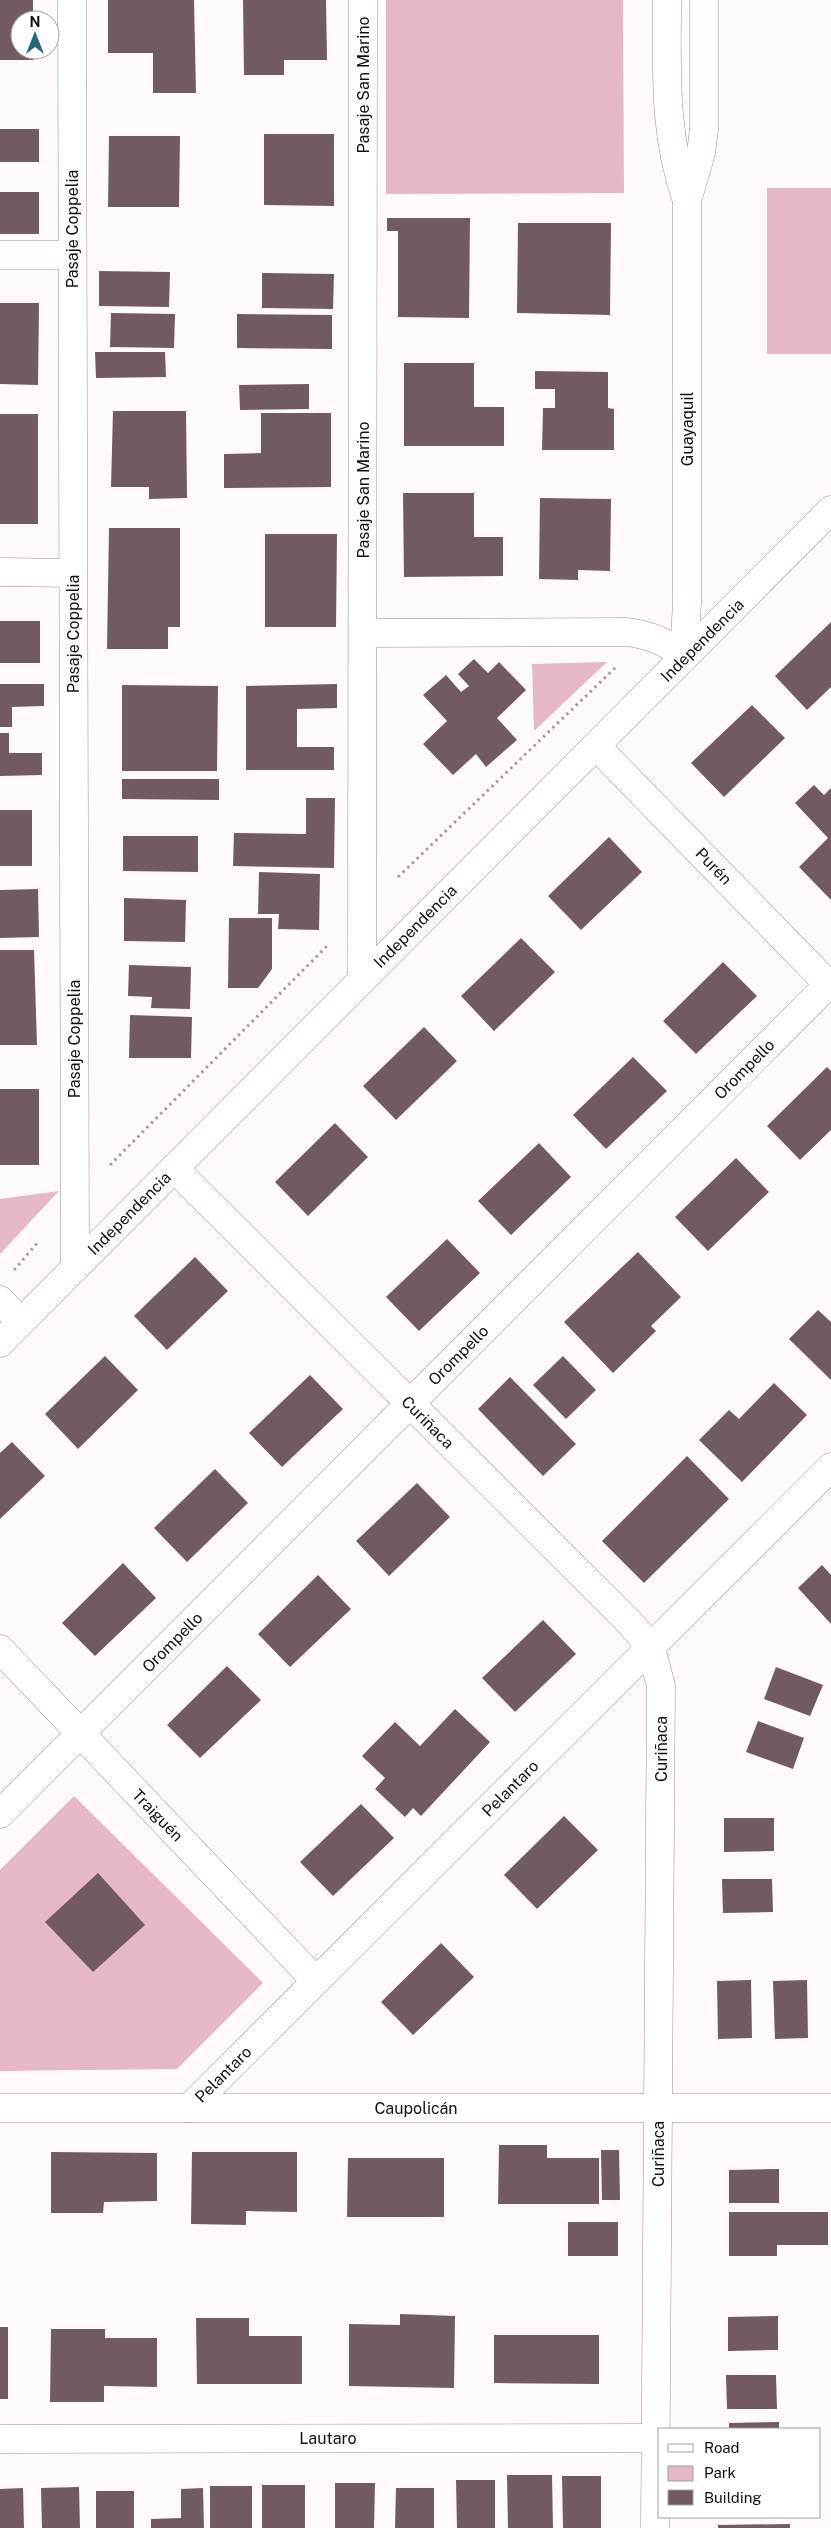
<svg xmlns="http://www.w3.org/2000/svg" width="831" height="2528" viewBox="0 0 831 2528" font-family="'Public Sans',sans-serif">
	<style>
		.green { fill: #e6b8c5 }
		.building { fill: #715a60 }
		.lines { fill: none; stroke-linecap: round; stroke-linejoin: round }
		.minor-casing { stroke: #a38a92; stroke-width: 29 }
		.path { stroke: #a49d9f; stroke-width: 3; stroke-dasharray: 2.5 4; stroke-linecap: butt }
		.minor { stroke: #fff; stroke-width: 28 }
		.labels { text-anchor: middle; stroke-width: 4.5; stroke-linejoin: round; paint-order: stroke }
		.street-label { font-size: 16px; fill: #160d10; stroke: #fff }
	</style>
	<rect width="100%" height="100%" fill="#fef9fa"/>
	<!-- green -->
	<g class="green">
		<polygon points="386,0 623,0 624,193 386,194"/>
		<rect x="767" y="188" width="64" height="166"/>
		<polygon points="607,662 534,731 532,664"/>
		<polygon points="59,1191 0,1254 0,1199"/>
		<polygon points="74,1796 263,1983 177,2069 0,2071 0,1870"/>
	</g>
	<!-- building -->
	<g class="building">
		<polygon points="0,0 33,0 33,20 20,20 20,50 33,50 33,60 0,60"/>
		<polygon points="108,0 194,0 196,93 153,93 153,53 108,53"/>
		<polygon points="243,0 326,0 327,60 284,60 284,75 244,75"/>
		<rect x="0" y="129" width="39" height="33"/>
		<polygon points="264,134 334,134 334,206 264,205"/>
		<polygon points="109,136 180,136 179,207 108,207"/>
		<rect x="0" y="192" width="39" height="42"/>
		<polygon points="387,218 470,218 469,318 398,317 398,231 387,231"/>
		<polygon points="518,223 611,223 610,315 517,313"/>
		<polygon points="99,271 170,272 169,307 99,306"/>
		<polygon points="262,273 334,274 333,309 262,308"/>
		<polygon points="0,303 39,303 38,385 0,384"/>
		<polygon points="111,313 175,314 174,348 110,347"/>
		<polygon points="237,314 332,315 332,349 237,348"/>
		<polygon points="95,352 165,352 166,377 96,378"/>
		<polygon points="404,363 474,363 474,407 504,407 504,446 404,446"/>
		<polygon points="535,371 608,372 608,408 614,409 614,450 542,450 543,408 555,408 555,389 535,389"/>
		<polygon points="309,384 309,409 240,410 239,385"/>
		<polygon points="113,411 186,411 187,498 149,499 149,487 111,487"/>
		<polygon points="261,413 331,413 331,487 224,488 224,454 261,453"/>
		<rect x="0" y="414" width="38" height="110"/>
		<polygon points="403,493 474,493 474,537 503,537 503,576 404,577"/>
		<polygon points="540,498 611,499 610,571 578,570 578,580 539,579"/>
		<polygon points="109,528 180,528 180,627 168,627 168,649 107,649"/>
		<polygon points="265,534 337,534 336,627 265,627"/>
		<rect x="0" y="621" width="40" height="42"/>
		<polygon points="831,622 831,687 807,710 775,676"/>
		<polygon points="474,659 488,673 499,662 526,690 497,718 517,740 486,767 476,754 453,775 423,744 447,721 423,695 446,675 461,692 469,686 458,674"/>
		<polygon points="0,684 44,684 44,706 12,707 12,727 0,727"/>
		<polygon points="337,684 337,708 297,709 297,747 334,747 334,770 246,770 246,686"/>
		<polygon points="122,685 218,686 217,771 122,771"/>
		<polygon points="752,705 785,738 724,797 691,763"/>
		<polygon points="0,733 9,733 9,753 42,753 42,775 0,776"/>
		<polygon points="122,779 219,779 219,800 122,799"/>
		<polygon points="814,785 824,795 831,788 831,900 799,867 828,838 795,803"/>
		<polygon points="306,798 335,798 334,868 233,866 234,833 306,834"/>
		<rect x="0" y="810" width="32" height="56"/>
		<polygon points="123,836 198,836 198,872 123,871"/>
		<polygon points="609,837 642,872 581,930 548,896"/>
		<polygon points="259,872 320,874 319,930 278,929 279,914 258,914"/>
		<polygon points="38,889 39,937 0,938 0,890"/>
		<polygon points="124,898 186,900 185,942 124,941"/>
		<polygon points="229,918 272,918 272,969 258,988 228,988"/>
		<polygon points="521,938 555,972 494,1031 461,996"/>
		<polygon points="0,950 34,950 37,1045 0,1045"/>
		<polygon points="723,962 757,996 696,1054 663,1021"/>
		<polygon points="129,965 191,967 190,1009 151,1008 152,997 128,996"/>
		<polygon points="130,1015 192,1017 191,1058 129,1058"/>
		<polygon points="424,1027 457,1061 396,1120 363,1086"/>
		<polygon points="633,1057 667,1091 606,1149 573,1115"/>
		<polygon points="827,1067 831,1071 831,1130 800,1160 767,1126"/>
		<rect x="0" y="1089" width="39" height="76"/>
		<polygon points="335,1123 368,1157 308,1216 275,1182"/>
		<polygon points="539,1143 571,1177 511,1235 478,1201"/>
		<polygon points="736,1158 769,1192 708,1251 675,1217"/>
		<polygon points="447,1239 480,1273 419,1331 386,1297"/>
		<polygon points="638,1252 681,1297 651,1326 656,1331 613,1373 564,1322"/>
		<polygon points="195,1257 228,1291 167,1350 134,1316"/>
		<polygon points="818,1310 831,1322 831,1380 789,1339"/>
		<polygon points="105,1356 138,1390 78,1449 45,1414"/>
		<polygon points="563,1356 596,1390 566,1419 533,1385"/>
		<polygon points="310,1375 343,1409 282,1467 249,1433"/>
		<polygon points="510,1377 576,1444 543,1476 478,1409"/>
		<polygon points="774,1383 807,1415 742,1482 699,1440 729,1410 739,1419"/>
		<polygon points="12,1442 45,1476 0,1519 0,1453"/>
		<polygon points="687,1456 729,1499 644,1583 602,1541"/>
		<polygon points="215,1469 248,1503 187,1562 154,1528"/>
		<polygon points="417,1483 450,1517 389,1576 356,1541"/>
		<polygon points="123,1563 156,1598 95,1656 62,1623"/>
		<polygon points="822,1565 831,1575 831,1624 798,1588"/>
		<polygon points="318,1575 351,1609 290,1667 258,1634"/>
		<polygon points="543,1620 576,1654 515,1712 482,1678"/>
		<polygon points="227,1666 261,1700 200,1758 167,1725"/>
		<polygon points="776,1667 823,1685 810,1716 764,1699"/>
		<polygon points="455,1709 490,1742 421,1816 413,1808 405,1817 375,1789 385,1778 362,1756 395,1722 420,1746"/>
		<polygon points="758,1721 804,1738 793,1769 746,1752"/>
		<polygon points="361,1804 394,1838 333,1896 300,1862"/>
		<polygon points="564,1816 598,1850 537,1909 504,1875"/>
		<polygon points="724,1818 774,1818 774,1851 724,1852"/>
		<polygon points="98,1873 145,1925 93,1972 45,1922"/>
		<polygon points="722,1879 772,1879 773,1912 723,1913"/>
		<polygon points="441,1943 474,1977 413,2035 381,2002"/>
		<polygon points="751,1980 752,2038 718,2039 717,1981"/>
		<polygon points="807,1980 808,2038 775,2039 773,1981"/>
		<polygon points="499,2145 547,2145 547,2158 599,2158 599,2204 498,2204"/>
		<polygon points="601,2150 619,2150 620,2200 602,2200"/>
		<polygon points="51,2152 157,2153 157,2201 104,2202 103,2213 51,2213"/>
		<polygon points="192,2152 297,2152 297,2212 246,2211 246,2225 191,2224"/>
		<polygon points="348,2158 444,2158 444,2217 347,2217"/>
		<polygon points="779,2169 779,2203 729,2203 729,2170"/>
		<polygon points="729,2212 828,2212 828,2245 777,2245 777,2256 729,2256"/>
		<rect x="568" y="2222" width="50" height="34"/>
		<polygon points="400,2314 455,2316 454,2388 349,2386 349,2324 400,2325"/>
		<polygon points="778,2316 778,2350 728,2351 728,2317"/>
		<polygon points="196,2318 249,2318 249,2336 302,2336 302,2384 197,2384"/>
		<rect x="0" y="2327" width="8" height="72"/>
		<polygon points="51,2329 105,2329 105,2338 157,2338 157,2387 104,2386 104,2402 50,2402"/>
		<polygon points="494,2335 599,2335 599,2384 494,2383"/>
		<polygon points="726,2375 776,2375 777,2409 727,2409"/>
		<polygon points="779,2422 779,2429 729,2429 729,2423"/>
		<polygon points="507,2475 552,2475 553,2528 508,2528"/>
		<polygon points="562,2476 601,2476 601,2528 563,2528"/>
		<polygon points="456,2480 495,2480 495,2528 457,2528"/>
		<polygon points="335,2483 375,2483 374,2528 335,2528"/>
		<rect x="262" y="2485" width="43" height="43"/>
		<rect x="210" y="2486" width="42" height="42"/>
		<polygon points="79,2487 80,2528 42,2528 41,2488"/>
		<polygon points="23,2488 24,2528 0,2528 0,2489"/>
		<polygon points="203,2488 204,2528 151,2528 151,2519 181,2518 181,2489"/>
		<polygon points="396,2488 434,2488 434,2528 395,2528"/>
		<rect x="96" y="2491" width="38" height="37"/>
		<polygon points="790,2524 790,2528 718,2528 718,2525"/>
	</g>
	<g class="lines">
		<!-- minor casing -->
		<g class="minor-casing">
			<g id="minor">
				<polyline points="72,0 75,1268"/>
				<path d="M 667,0 C 667,70 663,133 687,201"/>
				<polyline points="0,255 72,255"/>
				<polyline points="0,572 73,573"/>
				<path d="M 363,633 L 628,632 C 652,636 666,641 684,657"/>
				<polyline points="684,657 687,602 687,201 701,153 704,129 704,0"/>
				<polyline points="596,746 831,987"/>
				<polyline points="362,980 363,0"/>
				<polyline points="174,1168 631,1624 651,1648 661,1686 655,2528"/>
				<polyline points="0,1300 21,1322"/>
				<polyline points="0,1343 831,510"/>
				<polyline points="0,1649 316,1981"/>
				<polyline points="0,1814 831,982"/>
				<polyline points="0,2108 831,2108"/>
				<polyline points="189,2108 831,1467"/>
				<polyline points="0,2439 656,2438"/>
			</g>
		</g>
		<!-- path -->
		<g class="path">
			<polyline points="398,877 617,666"/>
			<polyline points="110,1165 327,946"/>
			<polyline points="14,1270 39,1241"/>
		</g>
		<!-- minor -->
		<use href="#minor" class="minor"/>
	</g>
	<g class="labels">
		<!-- street labels -->
		<g class="street-label">
			<text transform="translate(363 85) rotate(-90)" y="6">Pasaje San Marino</text>
			<text transform="translate(72 229) rotate(-90)" y="6">Pasaje Coppelia</text>
			<text transform="translate(687 429) rotate(-90)" y="6">Guayaquil</text>
			<text transform="translate(363 490) rotate(-90)" y="6">Pasaje San Marino</text>
			<text transform="translate(73 634) rotate(-90)" y="6">Pasaje Coppelia</text>
			<text transform="translate(702 640) rotate(-45)" y="6">Independencia</text>
			<text transform="translate(714 866) rotate(46)" y="6">Purén</text>
			<text transform="translate(415 926) rotate(-45)" y="6">Independencia</text>
			<text transform="translate(74 1039) rotate(-90)" y="6">Pasaje Coppelia</text>
			<text transform="translate(744 1069) rotate(-45)" y="6">Orompello</text>
			<text transform="translate(129 1213) rotate(-45)" y="6">Independencia</text>
			<text transform="translate(458 1355) rotate(-45)" y="6">Orompello</text>
			<text transform="translate(428 1422) rotate(45)" y="6">Curiñaca</text>
			<text transform="translate(172 1642) rotate(-45)" y="6">Orompello</text>
			<text transform="translate(661 1749) rotate(-90)" y="6">Curiñaca</text>
			<text transform="translate(510 1788) rotate(-45)" y="6">Pelantaro</text>
			<text transform="translate(158 1815) rotate(46)" y="6">Traiguén</text>
			<text transform="translate(223 2074) rotate(-45)" y="6">Pelantaro</text>
			<text x="416" y="2114">Caupolicán</text>
			<text transform="translate(658 2154) rotate(-90)" y="6">Curiñaca</text>
			<text x="328" y="2444">Lautaro</text>
		</g>
	</g>
	<!-- legend -->
	<rect x="658" y="2428" width="162" height="90" fill="#ffffff" stroke="#a29e9f"/>
	<rect x="668" y="2444" width="25" height="8" fill="#ffffff" stroke="#a29e9f"/>
	<text x="704" y="2453" font-size="15" fill="#160d10">Road</text>
	<rect x="668" y="2466" width="25" height="15" fill="#e6b8c5" stroke="#a29e9f"/>
	<text x="704" y="2478" font-size="15" fill="#160d10">Park</text>
	<rect x="668" y="2490" width="25" height="15" fill="#715a60" stroke="#a29e9f"/>
	<text x="704" y="2503" font-size="15" fill="#160d10">Building</text>
	<!-- north arrow -->
	<g transform="translate(35 35)"><circle r="24" fill="#ffffff" stroke="#a29e9f"/>
	<path d="M0-4L9 19L0 12L-9 19Z" fill="#206a75"/>
	<text y="-8" font-size="14" font-weight="bold" text-anchor="middle" fill="#160d10">N</text>
	</g>
</svg>
